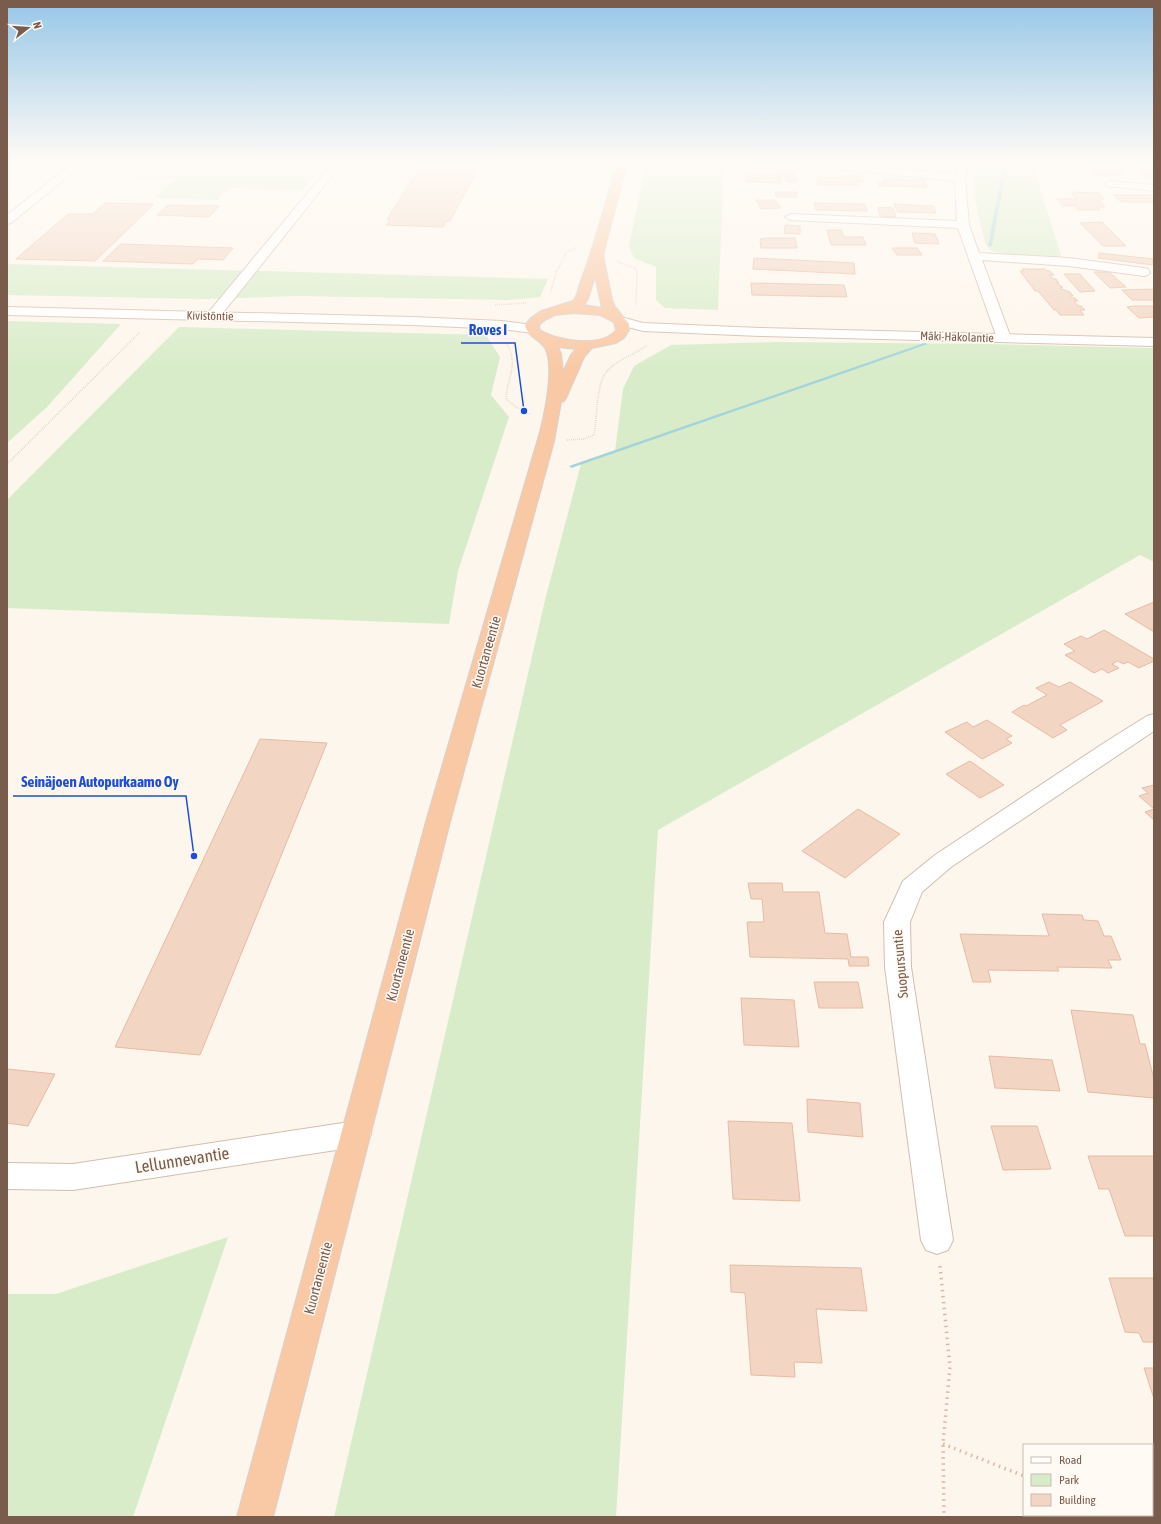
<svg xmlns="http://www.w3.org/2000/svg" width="1161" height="1524" viewBox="0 0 1161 1524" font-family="'Asap Condensed',sans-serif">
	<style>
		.green { fill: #d8ecc9 }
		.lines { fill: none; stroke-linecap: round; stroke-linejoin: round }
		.stream { fill: #a5d3da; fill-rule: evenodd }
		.building { fill: #f3d5c3; stroke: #e6bba3 }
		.minor-casing { stroke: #d1beb0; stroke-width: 2 }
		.tertiary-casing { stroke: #d1beb0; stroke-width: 2 }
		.secondary-casing { stroke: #d6c0b0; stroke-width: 2 }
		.trunk-casing { stroke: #dad1cd; stroke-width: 2 }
		.path-far1 { stroke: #d9b8a5; stroke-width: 1.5; stroke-dasharray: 0.5 1.5; stroke-linecap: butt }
		.path { stroke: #d9b8a5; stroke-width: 3.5; stroke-dasharray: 1.5 4.5; stroke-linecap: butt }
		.minor { fill: #fff; fill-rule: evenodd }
		.tertiary { fill: #fff; fill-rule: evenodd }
		.secondary { fill: #fff; fill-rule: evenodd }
		.trunk { fill: #f9c8a4; fill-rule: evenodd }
		.labels { text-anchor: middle; stroke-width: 3; stroke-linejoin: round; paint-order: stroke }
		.far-street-label { font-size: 12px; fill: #7a5c4d; stroke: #fffaf3 }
		.street-label { font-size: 14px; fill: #7a5c4d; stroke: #fffaf3 }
		.near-street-label { font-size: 17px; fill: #7a5c4d; stroke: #fffaf3 }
		.leader { fill: none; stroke: #1d4ed8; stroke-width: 1.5 }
		.callout-dot { fill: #1d4ed8; stroke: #fffaf3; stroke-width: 1.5 }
		.callout-label { font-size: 15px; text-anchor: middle; font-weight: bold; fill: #1d4ed8; stroke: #fffaf3; stroke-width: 3; stroke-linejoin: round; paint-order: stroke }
	</style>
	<rect width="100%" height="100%" fill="#fdf6ec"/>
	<!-- green -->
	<g class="green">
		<polygon points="7,160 71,160 60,169 7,168"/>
		<polygon points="93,160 319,160 325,163 303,190 228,188 217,200 155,198 175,178 91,176 81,170"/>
		<polygon points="647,160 724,160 718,310 665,308 656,300 656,267 634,258 629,246"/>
		<path d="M 980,160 L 1031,160 L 1062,258 C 1049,257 998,256 989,249 C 982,242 973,188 974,178 C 975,172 978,166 980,160 Z"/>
		<polygon points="7,264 548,279 540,297 509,300 300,296 204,299 7,295"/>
		<polygon points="7,321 121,324 47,407 7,443"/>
		<polygon points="179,327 486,335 500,357 491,395 509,417 458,571 449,624 7,608 7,500"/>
		<polygon points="775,342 989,344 1154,348 1154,562 1140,555 658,830 616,1517 334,1517 545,600 581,464 615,451 623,389 634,366 671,345"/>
		<polygon points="228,1237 133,1517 7,1517 7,1294 56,1294"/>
	</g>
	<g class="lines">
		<!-- stream -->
		<g class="stream">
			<polygon points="1004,160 1008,160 1005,177 1003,178 1001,177"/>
			<polygon points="1002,180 1004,181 992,246 990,247 988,246 1000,181"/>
			<polygon points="924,343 928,344 574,467 572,468 569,466"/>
		</g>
	</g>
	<!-- building -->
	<g class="building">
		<polygon points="425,160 483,160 450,221 446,221 443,227 386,225 390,219 387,219"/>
		<polygon points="861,160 877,160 878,163 863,163 862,160"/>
		<polygon points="890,160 931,160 934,166 893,165"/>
		<polygon points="1096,163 1114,164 1123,173 1118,173 1121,176 1096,176 1092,171 1103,171"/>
		<polygon points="1140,170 1154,171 1154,178 1146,178"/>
		<polygon points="777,171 795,172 797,179 795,179 795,182 787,182 784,175 778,175"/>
		<polygon points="746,174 780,175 781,183 747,182"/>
		<polygon points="847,175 861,175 863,182 857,182 858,185 818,185 817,177 848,178"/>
		<polygon points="883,179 924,180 927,187 879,186 878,183 884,183"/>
		<polygon points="775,192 796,192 797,197 776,197"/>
		<polygon points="1071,192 1099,193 1104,199 1098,199 1105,207 1097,207 1100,210 1078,210 1075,206 1063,206 1057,199 1076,199"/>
		<polygon points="1113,195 1151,195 1154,198 1154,202 1121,202"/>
		<polygon points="756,200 775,200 781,208 761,209"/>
		<polygon points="105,203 154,204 95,261 16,259 68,214 93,214"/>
		<polygon points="814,203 865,204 867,211 816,210"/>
		<polygon points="894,204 933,206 936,213 898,212"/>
		<polygon points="168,205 219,206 209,217 157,215"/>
		<polygon points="878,207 893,208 896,217 880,216"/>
		<polygon points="1102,222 1126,246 1103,246 1080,223"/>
		<polygon points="785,225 800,226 800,234 784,233"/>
		<polygon points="827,230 841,230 844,237 863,237 866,245 831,245"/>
		<polygon points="912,233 935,234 939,244 915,243"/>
		<polygon points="768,238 795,238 797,248 761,248 760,239"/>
		<polygon points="121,244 233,248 223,260 198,259 193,264 103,261"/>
		<polygon points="892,248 917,248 922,255 897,255"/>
		<polygon points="1099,253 1153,259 1153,265 1098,258"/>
		<polygon points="754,258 854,263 855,274 753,269"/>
		<polygon points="1022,269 1045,269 1047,271 1050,271 1054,275 1050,275 1053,279 1056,279 1059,283 1056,283 1063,287 1060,288 1062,289 1070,292 1073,296 1069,296 1071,298 1075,298 1078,301 1074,301 1078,306 1081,306 1085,310 1080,310 1084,315 1060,315 1056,310 1054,310 1038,291 1035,291 1020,271 1024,271"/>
		<polygon points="1094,272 1109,272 1126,287 1110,288"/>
		<polygon points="1064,274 1080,274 1095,291 1080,292"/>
		<polygon points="751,283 844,285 847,297 752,295"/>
		<polygon points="1154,289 1154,300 1132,300 1122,290"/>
		<polygon points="1134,306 1154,306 1154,317 1139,318 1127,307"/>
		<polygon points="1154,602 1154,632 1125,614"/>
		<polygon points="1104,630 1154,659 1154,661 1139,668 1128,662 1123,664 1118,661 1112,664 1119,668 1108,673 1102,669 1094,673 1065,655 1075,651 1064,644 1081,636 1087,639"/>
		<polygon points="1049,682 1059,687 1070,682 1103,701 1060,725 1067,730 1053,738 1012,712 1024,705 1026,706 1047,695 1036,688"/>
		<polygon points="987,720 1012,736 1006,739 1012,743 982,759 945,732 967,722 973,727"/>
		<polygon points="260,739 327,743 200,1055 115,1047"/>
		<polygon points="970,761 1004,785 980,798 946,774"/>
		<polygon points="1154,785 1154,820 1145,812 1154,809 1139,796 1148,793 1142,788"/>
		<polygon points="858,809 900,834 845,878 802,851"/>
		<polygon points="748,883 782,883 783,892 819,892 825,933 847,934 851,957 868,957 869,966 849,966 848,959 750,957 747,922 764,922 762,899 751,899"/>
		<polygon points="1042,914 1082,915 1084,920 1098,921 1104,936 1111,936 1121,960 1108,960 1112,968 1057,967 1059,971 988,970 991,982 973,982 960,934 1049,936"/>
		<polygon points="814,982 858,982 863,1008 819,1008"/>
		<polygon points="741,998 794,1000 799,1047 744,1045"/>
		<polygon points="1071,1010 1133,1015 1140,1044 1145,1044 1154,1079 1154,1098 1088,1092"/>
		<polygon points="989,1056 1052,1060 1060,1091 995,1088"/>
		<polygon points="7,1069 55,1074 28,1126 7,1123"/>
		<polygon points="807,1099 860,1103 863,1137 808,1132"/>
		<polygon points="728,1121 792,1123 800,1201 733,1199"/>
		<polygon points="991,1126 1037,1126 1051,1169 1003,1170"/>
		<polygon points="1088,1156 1154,1156 1154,1236 1125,1236 1109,1189 1099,1189"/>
		<polygon points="730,1265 861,1268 867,1311 816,1309 822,1363 794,1362 795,1377 751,1375 745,1293 731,1292"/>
		<polygon points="1109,1278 1154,1278 1154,1342 1143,1342 1139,1333 1125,1332"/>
		<polygon points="1144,1368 1154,1368 1154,1399"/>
	</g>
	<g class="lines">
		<!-- minor casing -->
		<g class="minor-casing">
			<g id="minor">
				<polygon points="77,160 88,160 11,223 7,224 7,215"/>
				<polygon points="335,160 345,160 218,319 208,319 206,316 208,313"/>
				<polygon points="960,160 970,160 965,178 969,225 979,253 1069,258 1144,268 1148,269 1150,272 1148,275 1144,276 1069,266 982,260 1011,338 1009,341 999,341 997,338 958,228 791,220 785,217 791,214 957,221 955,181 867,172 787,167 782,164 787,161 867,166 956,174"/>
				<polygon points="1110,181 1154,185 1154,191 1106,186 1105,184 1106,182"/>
				<polygon points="1154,714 1154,731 951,867 922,892 910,922 911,967 953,1240 948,1250 937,1254 926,1250 921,1240 885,967 884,922 903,881 935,855 1107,741 1147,716"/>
				<polygon points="356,1121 366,1125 371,1134 366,1143 356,1147 73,1190 7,1189 7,1163 73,1164"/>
			</g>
		</g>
		<!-- tertiary casing -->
		<g class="tertiary-casing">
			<polygon id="tertiary" points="621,317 643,323 760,328 1154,338 1154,346 760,336 643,331 616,324 614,321 616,318"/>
		</g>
		<!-- secondary casing -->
		<g class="secondary-casing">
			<polygon id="secondary" points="7,307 412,317 502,321 532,325 537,326 539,329 537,332 532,333 502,329 412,325 7,315"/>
		</g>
		<!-- trunk casing -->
		<g class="trunk-casing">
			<path id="trunk" d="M 618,160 L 628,160 L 603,255 L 612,300 L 615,307 L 629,324 L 629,330 L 624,338 L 616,343 L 592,348 L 584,357 L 566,398 L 564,401 L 561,402 L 554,441 L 451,818 L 273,1517 L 237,1517 L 427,818 L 540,432 C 545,412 555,366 545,348 C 539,338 529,339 525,325 L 531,318 L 541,311 L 573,301 C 578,296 578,288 581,281 C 596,241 606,201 618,160 ZM 595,276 L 602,308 L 584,305 L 588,299 ZM 574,313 L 600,315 L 614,322 L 616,330 C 602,348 557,341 540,330 L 539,325 L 545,320 L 555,315 ZM 558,347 L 576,349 L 571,355 L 563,372 L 561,354 Z"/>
		</g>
		<!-- path-far1 -->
		<g class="path-far1">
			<polyline points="979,177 1094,183"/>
			<polyline points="618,262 634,268 637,271 636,305"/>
			<polyline points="550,293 557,271 566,253 577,247"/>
			<polyline points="495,305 526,303"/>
			<path d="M 507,344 C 519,367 507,376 506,399 L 516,407 L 530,414"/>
			<path d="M 567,440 L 584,439 L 594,435 C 597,419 596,383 607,371 C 618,359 635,355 647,345"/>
			<polyline points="7,464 140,332"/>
		</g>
		<!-- path -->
		<g class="path">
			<polyline points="940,1266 950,1367 943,1444 944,1517"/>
			<polyline points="943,1444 1024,1476"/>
			<polyline points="1152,1496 1154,1496"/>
		</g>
		<!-- minor -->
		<use href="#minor" class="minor"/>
		<!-- tertiary -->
		<use href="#tertiary" class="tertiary"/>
		<!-- secondary -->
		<use href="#secondary" class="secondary"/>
		<!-- trunk -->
		<use href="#trunk" class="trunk"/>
	</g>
	<!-- sky -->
	<linearGradient id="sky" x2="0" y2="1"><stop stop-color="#97c7e8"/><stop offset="0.43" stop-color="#fefbf6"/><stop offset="1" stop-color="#fefbf6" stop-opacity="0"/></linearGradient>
	<rect width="1161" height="373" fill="url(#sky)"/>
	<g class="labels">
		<!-- far-street labels -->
		<g class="far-street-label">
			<text transform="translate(210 316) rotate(1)" y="4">Kivistöntie</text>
			<text transform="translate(957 337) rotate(2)" y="4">Mäki-Hakolantie</text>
		</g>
		<!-- street labels -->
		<g class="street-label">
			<text transform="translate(486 652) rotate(-74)" y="5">Kuortaneentie</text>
			<text transform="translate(900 964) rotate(-95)" y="5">Suopursuntie</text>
			<text transform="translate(400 965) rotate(-75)" y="5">Kuortaneentie</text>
			<text transform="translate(318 1278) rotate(-75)" y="5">Kuortaneentie</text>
		</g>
		<!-- near-street labels -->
		<g class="near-street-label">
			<text transform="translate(182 1160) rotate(-9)" y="6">Lellunnevantie</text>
		</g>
	</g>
	<!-- callouts -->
	<path class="leader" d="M524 411L515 343H461M194 856L186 796H13"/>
	<g class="callout-dot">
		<circle cx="524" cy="411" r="4"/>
		<circle cx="194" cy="856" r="4"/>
	</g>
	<g class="callout-label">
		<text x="488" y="335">Roves I</text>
		<text x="100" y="787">Seinäjoen Autopurkaamo Oy</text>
	</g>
	<!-- border -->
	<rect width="1161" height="1524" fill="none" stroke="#7a5c4d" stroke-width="16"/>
	<!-- legend -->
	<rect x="1023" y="1444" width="130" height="72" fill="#fffaf3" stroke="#cabbb1"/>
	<rect x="1031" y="1457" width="20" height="6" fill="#ffffff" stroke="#cabbb1"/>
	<text x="1059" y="1464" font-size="12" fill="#7a5c4d">Road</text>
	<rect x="1031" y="1474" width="20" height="12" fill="#d8ecc9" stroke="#cabbb1"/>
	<text x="1059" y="1484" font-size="12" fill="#7a5c4d">Park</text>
	<rect x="1031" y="1494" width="20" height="12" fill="#f3d5c3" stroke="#cabbb1"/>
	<text x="1059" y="1504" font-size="12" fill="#7a5c4d">Building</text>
	<!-- north arrow -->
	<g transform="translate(28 28) rotate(73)" stroke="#fffaf3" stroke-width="3" paint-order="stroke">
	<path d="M0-3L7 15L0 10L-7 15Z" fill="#7a5c4d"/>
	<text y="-6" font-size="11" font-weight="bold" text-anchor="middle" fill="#7a5c4d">N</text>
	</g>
</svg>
